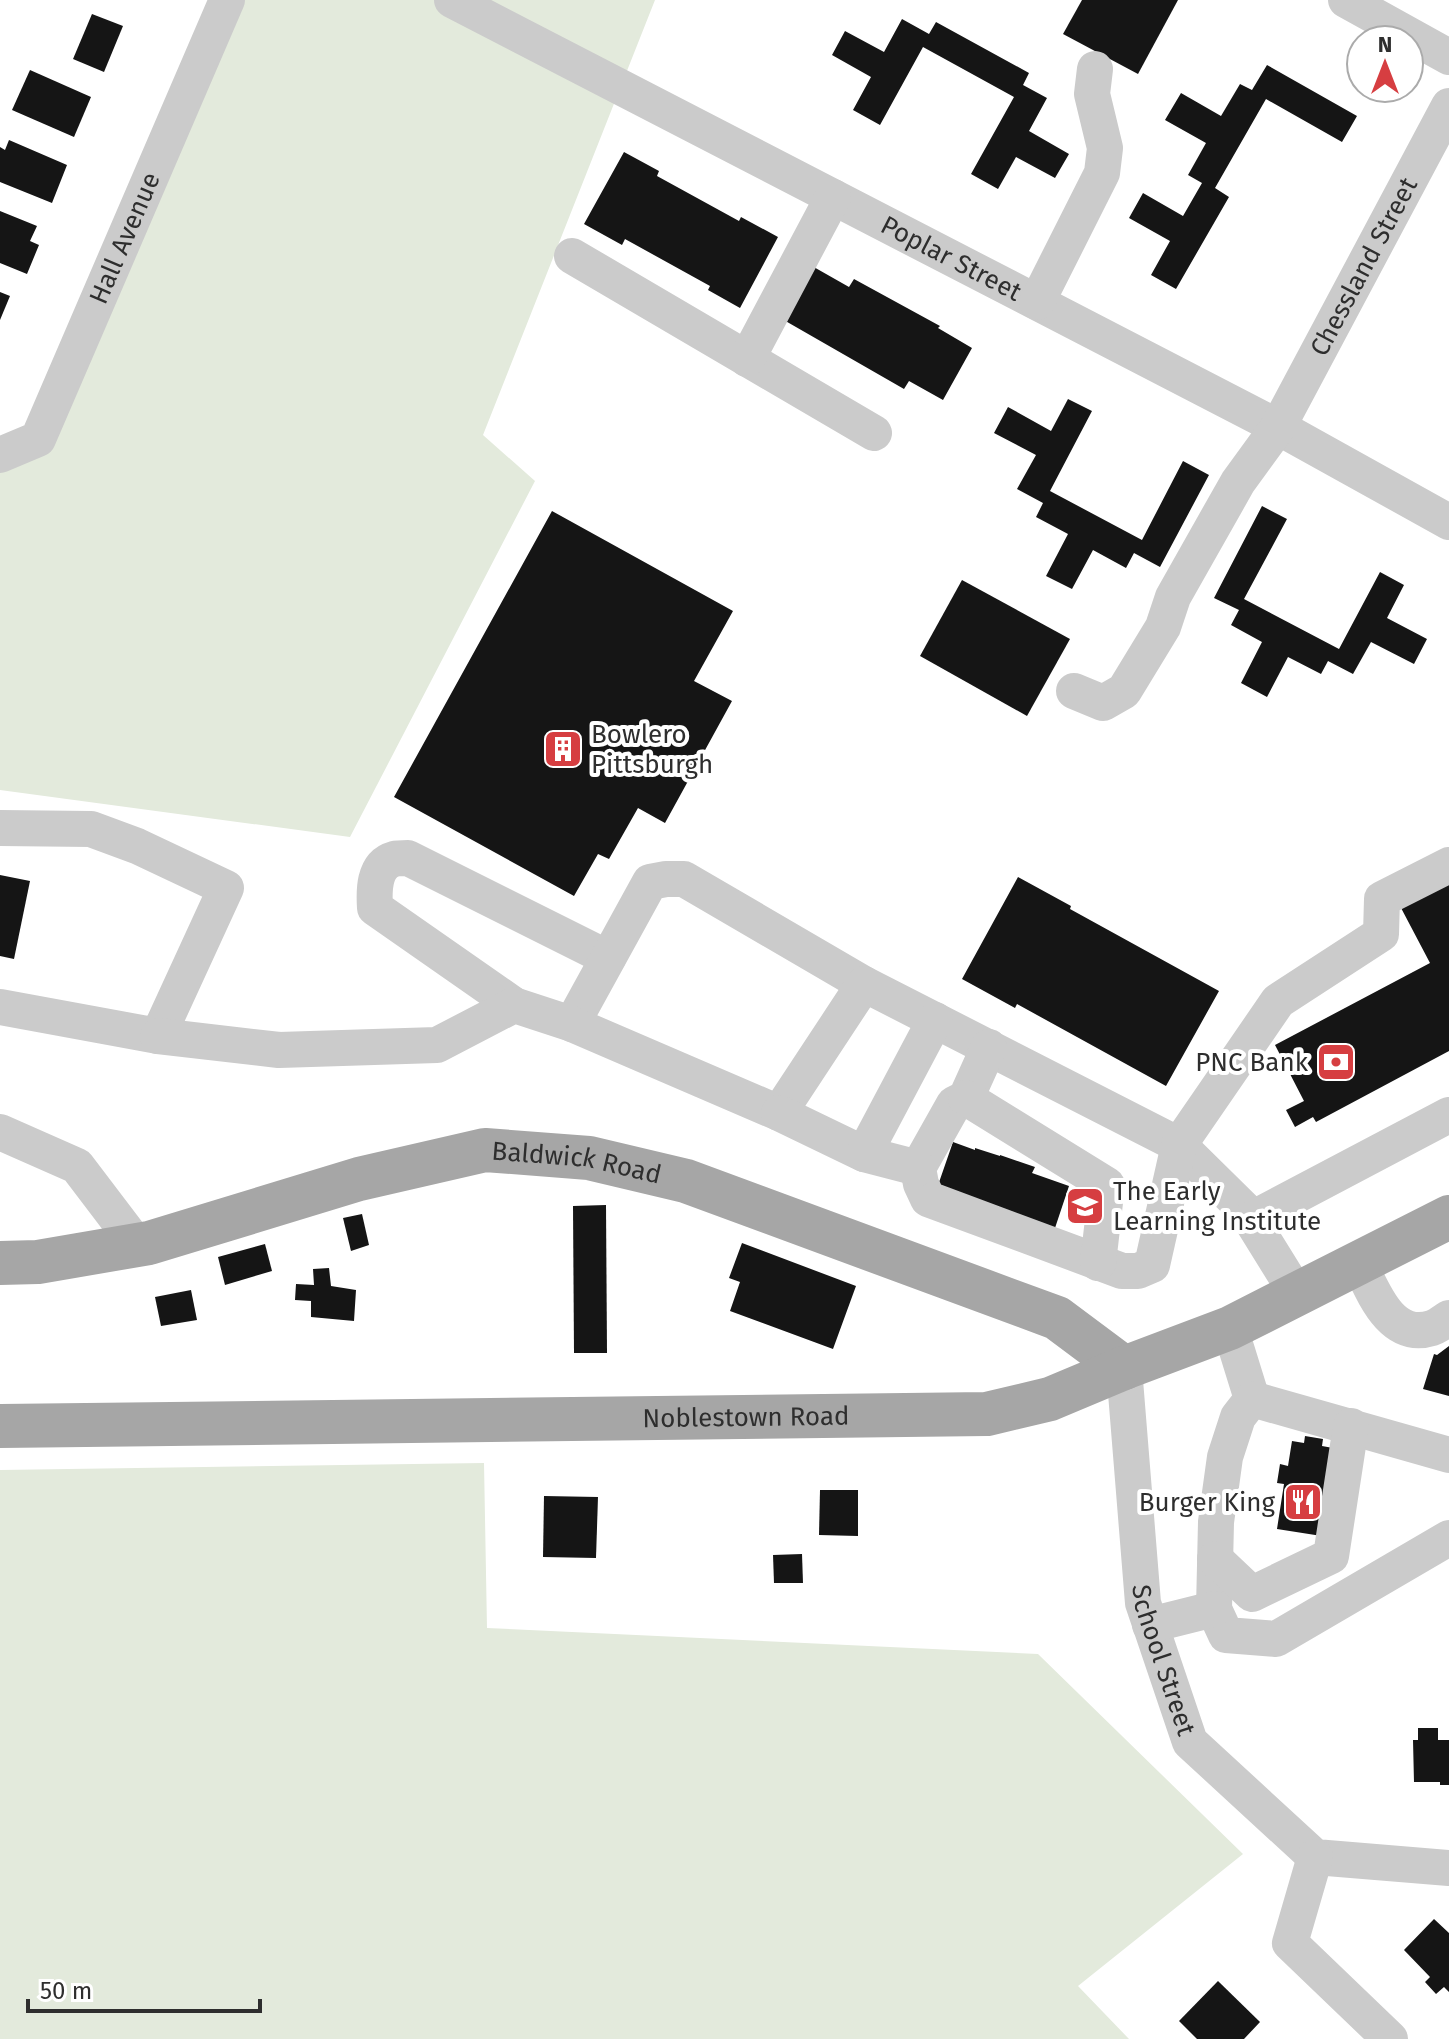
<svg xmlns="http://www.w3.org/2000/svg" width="1449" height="2039" viewBox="0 0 1449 2039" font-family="'Fira Sans',sans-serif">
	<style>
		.green { fill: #e3eadc }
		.building { fill: #151515 }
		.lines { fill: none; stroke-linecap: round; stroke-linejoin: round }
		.minor { stroke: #cbcbcb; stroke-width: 36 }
		.major { stroke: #a6a6a6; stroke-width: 44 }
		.labels { text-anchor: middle; stroke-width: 8; stroke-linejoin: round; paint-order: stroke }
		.street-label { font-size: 26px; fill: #2e2e2e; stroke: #fff }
		.poi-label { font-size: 26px; fill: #2e2e2e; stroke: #fff; text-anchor: start }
	</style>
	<rect width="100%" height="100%" fill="#fff"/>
	<!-- green -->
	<g class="green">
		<polygon points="227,0 655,0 483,435 535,481 350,837 0,790 0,454 44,421"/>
		<polygon points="484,1463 487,1628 1038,1654 1243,1854 1078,1986 1129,2039 0,2039 0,1470"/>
	</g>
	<!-- building -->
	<g class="building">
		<polygon points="1082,0 1178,0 1138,74 1063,34"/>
		<polygon points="92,14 123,26 104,72 73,59"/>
		<polygon points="902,19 929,34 936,22 1029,73 1023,85 1047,98 1029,131 1069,154 1055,178 1016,157 998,189 971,174 1014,97 923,47 880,125 853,110 871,77 832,55 845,31 884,52"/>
		<polygon points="1267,65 1357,116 1342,142 1266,99 1215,188 1229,197 1176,289 1151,275 1170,241 1129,218 1143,193 1183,216 1202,183 1188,175 1206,143 1165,120 1181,93 1221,116 1240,84 1252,90"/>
		<polygon points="30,70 91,97 74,137 12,110"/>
		<polygon points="9,140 67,165 52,203 0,182 0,147 5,150"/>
		<polygon points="624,152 659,171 657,176 739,221 741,217 778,237 740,308 708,290 710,286 625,239 622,245 584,224"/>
		<polygon points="0,211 37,226 30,241 39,245 27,274 0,263"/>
		<polygon points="812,266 849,287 854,279 940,326 938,328 972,348 943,400 909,381 904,389 782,319"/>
		<polygon points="0,292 10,296 0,320"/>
		<polygon points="1068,399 1092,411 1050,491 1142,540 1183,461 1209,475 1160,567 1134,553 1126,568 1093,550 1072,589 1046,576 1068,534 1036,517 1043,503 1017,489 1036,455 994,433 1008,407 1051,431"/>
		<polygon points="1262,506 1287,519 1244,599 1339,649 1380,572 1404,585 1387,618 1427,639 1414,664 1371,642 1353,674 1328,661 1321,674 1288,657 1267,697 1241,683 1262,642 1231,625 1239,610 1214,598"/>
		<polygon points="552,511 733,611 694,681 732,701 665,823 638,808 609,859 598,854 574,896 394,797"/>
		<polygon points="962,580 1070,639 1027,716 920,656"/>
		<polygon points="0,875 30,881 14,959 0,956"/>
		<polygon points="1018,877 1071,906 1070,909 1219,991 1166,1086 1017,1004 1015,1008 962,979"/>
		<polygon points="1449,881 1449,1051 1316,1122 1313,1117 1295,1127 1286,1110 1304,1101 1275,1045 1430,963 1400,906"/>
		<polygon points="953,1142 975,1150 975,1148 1000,1156 1000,1155 1035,1167 1032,1173 1069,1186 1052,1237 936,1191"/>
		<polygon points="606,1205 607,1353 574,1353 573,1206"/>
		<polygon points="362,1214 369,1245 351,1251 343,1218"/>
		<polygon points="742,1243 856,1286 833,1349 730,1311 740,1282 729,1278"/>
		<polygon points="265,1244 272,1271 225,1285 218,1257"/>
		<polygon points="329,1268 331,1286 356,1290 354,1321 311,1317 311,1301 295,1300 296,1284 314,1285 313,1269"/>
		<polygon points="191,1290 197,1320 161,1326 155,1297"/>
		<polygon points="1449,1346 1449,1396 1423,1389 1434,1354 1437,1355"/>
		<polygon points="1305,1436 1323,1439 1322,1446 1333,1448 1328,1537 1277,1529 1284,1484 1277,1483 1280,1464 1288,1466 1292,1441 1304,1443"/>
		<polygon points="820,1490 858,1490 858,1536 819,1535"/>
		<polygon points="544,1496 598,1497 596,1558 543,1557"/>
		<polygon points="802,1554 803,1583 774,1583 773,1555"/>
		<polygon points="1418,1728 1438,1728 1438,1740 1449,1740 1449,1785 1440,1785 1440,1782 1414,1782 1413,1740 1418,1740"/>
		<polygon points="1434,1919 1449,1933 1449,1992 1444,1987 1436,1994 1425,1982 1430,1977 1404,1950"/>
		<polygon points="1218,1981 1260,2022 1244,2039 1197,2039 1179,2021"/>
	</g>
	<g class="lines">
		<!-- minor -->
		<g class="minor">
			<path id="s1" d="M 452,0 L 1278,427 L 1449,522"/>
			<polyline points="1346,0 1449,57"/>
			<polyline points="572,256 874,433"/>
			<polyline points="1037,302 1102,173 1105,148 1092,94 1095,69"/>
			<polyline points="747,359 833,197"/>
			<path id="s2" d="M 0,455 L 38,439 L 227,0"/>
			<path id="s3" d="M 1074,691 L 1103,703 L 1124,691 L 1163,627 L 1173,597 L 1238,482 L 1278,427 L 1449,106"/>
			<polyline points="0,828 91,829 137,846 226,888 158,1036 0,1007"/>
			<path d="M 514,1005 L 375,908 C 374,892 373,865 394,859 C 398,858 403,858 408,858 L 608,958"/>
			<polyline points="572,1024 650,882 666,879 684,879 864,984"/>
			<polyline points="158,1036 279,1050 437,1045 514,1005 572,1024 779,1113 864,984 1179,1145 1245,1210 1297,1294"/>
			<polyline points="989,1047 966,1098 954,1104 918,1168 921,1184 928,1199 1122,1271 1138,1271 1152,1265 1179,1145 1278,1001 1381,934 1382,899 1449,865"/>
			<polyline points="966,1098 1107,1185 1098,1263"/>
			<polyline points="779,1113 864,1154"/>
			<polyline points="0,1132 77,1166 137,1245"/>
			<polyline points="918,1168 864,1154 935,1020"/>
			<polyline points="1250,1220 1449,1115"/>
			<path d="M 1359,1263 C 1373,1291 1390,1341 1432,1328 C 1438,1326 1444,1321 1449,1318"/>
			<polyline points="1230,1328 1252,1399"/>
			<path id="s4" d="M 1124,1368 L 1143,1603 L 1190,1742 L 1315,1857 L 1449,1868"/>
			<polyline points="1449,1455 1252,1399 1238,1417 1225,1457 1216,1522 1214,1609 1226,1635 1276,1639 1449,1538"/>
			<polyline points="1215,1559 1252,1594 1331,1556 1351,1426"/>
			<polyline points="1150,1625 1214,1609"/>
			<polyline points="1315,1857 1290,1943 1390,2039"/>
		</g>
		<!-- major -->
		<g class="major">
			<path id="s5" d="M 0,1263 L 38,1262 L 149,1243 L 359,1179 L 485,1150 L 589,1158 L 686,1181 L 1057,1318 L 1124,1368"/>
			<path id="s6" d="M 0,1426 L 987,1414 L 1050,1399 L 1124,1368 L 1230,1328 L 1449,1217"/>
		</g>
	</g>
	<!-- icons -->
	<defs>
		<g id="building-square" transform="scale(2)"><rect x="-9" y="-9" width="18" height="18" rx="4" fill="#d63e41" stroke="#fff"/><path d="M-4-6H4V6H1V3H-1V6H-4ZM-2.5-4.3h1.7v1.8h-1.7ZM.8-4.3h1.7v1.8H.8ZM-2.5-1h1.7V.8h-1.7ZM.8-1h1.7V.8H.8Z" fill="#fff"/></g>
		<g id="bank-square" transform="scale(2)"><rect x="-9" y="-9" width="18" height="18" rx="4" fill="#d63e41" stroke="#fff"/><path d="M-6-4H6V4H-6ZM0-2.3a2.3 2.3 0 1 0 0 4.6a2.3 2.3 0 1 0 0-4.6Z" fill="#fff"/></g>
		<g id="school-square" transform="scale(2)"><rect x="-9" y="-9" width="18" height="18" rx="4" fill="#d63e41" stroke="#fff"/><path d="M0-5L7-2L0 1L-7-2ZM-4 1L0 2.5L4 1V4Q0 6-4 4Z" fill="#fff"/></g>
		<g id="restaurant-square" transform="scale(2)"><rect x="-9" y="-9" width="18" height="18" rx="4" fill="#d63e41" stroke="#fff"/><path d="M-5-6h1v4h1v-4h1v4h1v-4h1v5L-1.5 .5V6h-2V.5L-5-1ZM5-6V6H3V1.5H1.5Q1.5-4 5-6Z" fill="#fff"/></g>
	</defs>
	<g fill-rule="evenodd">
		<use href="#building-square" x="563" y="749"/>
		<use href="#bank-square" x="1336" y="1062"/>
		<use href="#school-square" x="1085" y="1206"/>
		<use href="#restaurant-square" x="1303" y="1502"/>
	</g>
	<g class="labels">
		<!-- street labels -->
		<g class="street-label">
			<text dy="9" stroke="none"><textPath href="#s2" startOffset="260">Hall Avenue</textPath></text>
			<text dy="9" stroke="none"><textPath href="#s1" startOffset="562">Poplar Street</textPath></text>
			<text dy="9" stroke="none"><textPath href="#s3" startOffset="544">Chessland Street</textPath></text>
			<text dy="9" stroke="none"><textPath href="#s5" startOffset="592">Baldwick Road</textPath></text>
			<text dy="9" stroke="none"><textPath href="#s6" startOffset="746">Noblestown Road</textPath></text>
			<text dy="9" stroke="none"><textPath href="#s4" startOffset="296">School Street</textPath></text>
		</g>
		<!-- poi labels -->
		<g class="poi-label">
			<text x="591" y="743">Bowlero<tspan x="591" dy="30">Pittsburgh</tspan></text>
			<text x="1308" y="1071" text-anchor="end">PNC Bank</text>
			<text x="1113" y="1200">The Early<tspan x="1113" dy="30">Learning Institute</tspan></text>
			<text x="1275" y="1511" text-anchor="end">Burger King</text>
		</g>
	</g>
	<!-- north arrow -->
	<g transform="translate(1385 64)"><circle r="38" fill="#ffffff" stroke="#ababab" stroke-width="2"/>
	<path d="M0-6L14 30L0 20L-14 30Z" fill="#d63e41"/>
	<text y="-12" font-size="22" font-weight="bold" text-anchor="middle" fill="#2e2e2e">N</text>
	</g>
	<!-- scale -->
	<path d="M28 1999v12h232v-12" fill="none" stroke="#2e2e2e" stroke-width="4"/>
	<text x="40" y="1999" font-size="24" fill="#2e2e2e" stroke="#ffffff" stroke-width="6" paint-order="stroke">50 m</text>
</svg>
